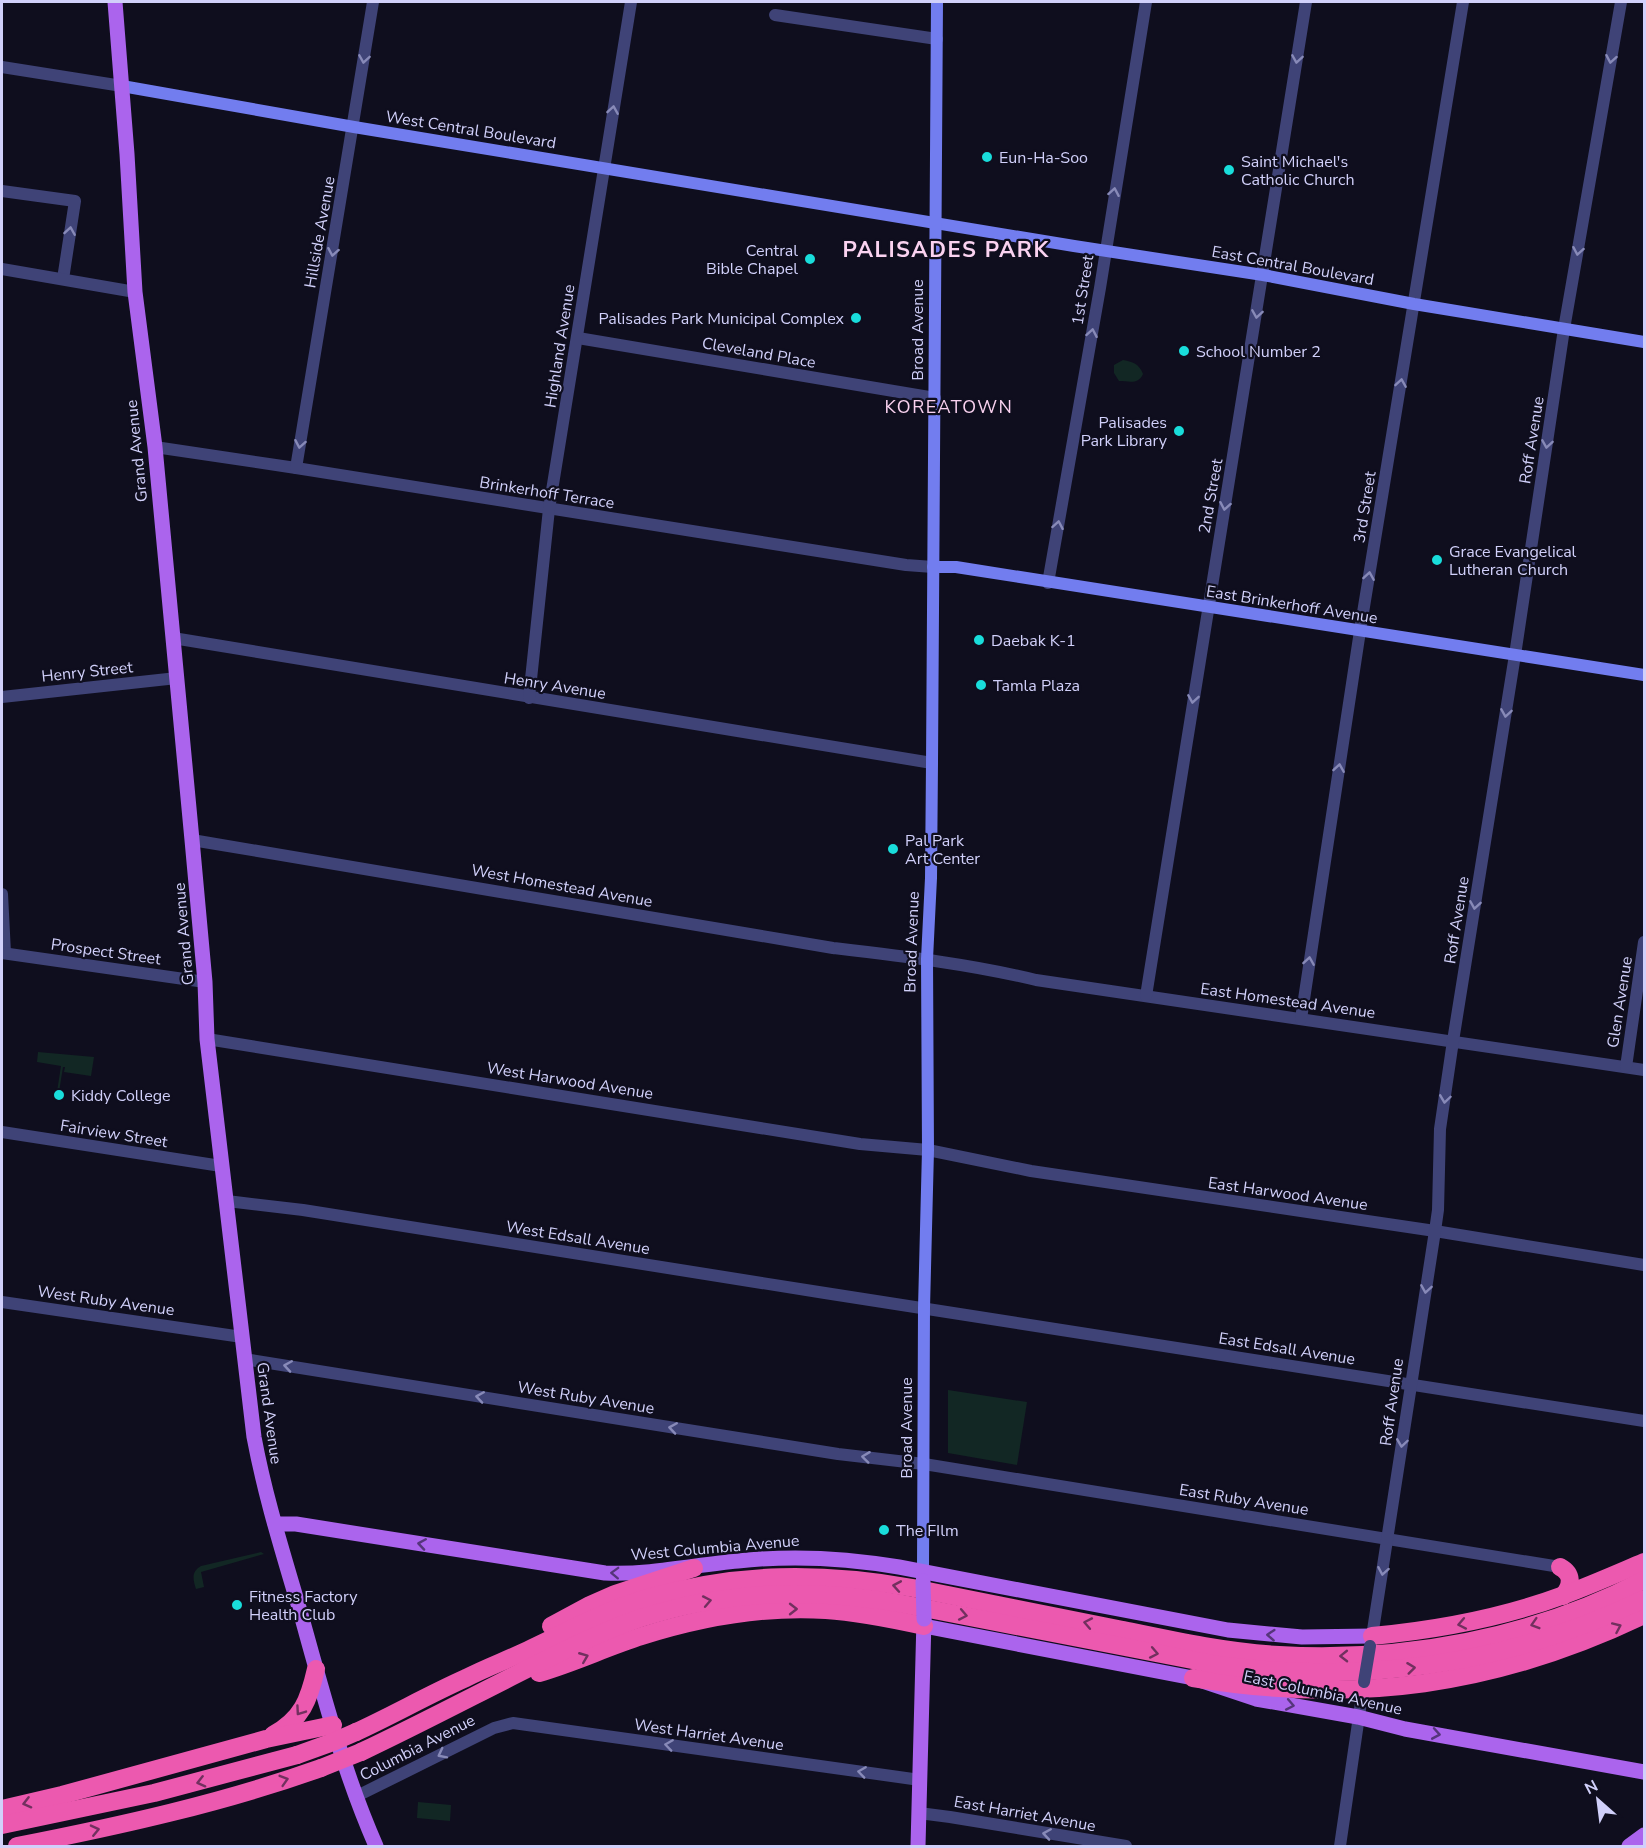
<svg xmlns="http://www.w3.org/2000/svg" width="1646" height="1848" viewBox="0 0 1646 1848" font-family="'Nunito Sans',sans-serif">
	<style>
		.green { fill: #122724 }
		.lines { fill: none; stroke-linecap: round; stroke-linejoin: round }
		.street { stroke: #3f4377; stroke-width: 12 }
		.secondary { stroke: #727def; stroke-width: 12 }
		.primary { stroke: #ab64ed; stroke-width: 15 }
		.highway { stroke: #ec59af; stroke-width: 18 }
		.street-bridge { stroke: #3f4377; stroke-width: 12 }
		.primary-bridge { stroke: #ab64ed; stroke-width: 15 }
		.highway-bridge { stroke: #ec59af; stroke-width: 18 }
		.oneway { stroke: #888ab8 }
		.oneway2 { stroke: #55357b }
		.oneway3 { stroke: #72305f }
		.poi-dot { fill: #19dddb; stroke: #0f0e1e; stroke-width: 2 }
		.labels { text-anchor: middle; stroke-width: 4.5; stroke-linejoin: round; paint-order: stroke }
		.street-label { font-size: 16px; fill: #d1d0fa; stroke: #0f0e1e }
		.poi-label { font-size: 16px; fill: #d1d0fa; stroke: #0f0e1e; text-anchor: start }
		.neighbourhood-label { font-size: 18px; letter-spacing: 1.5px; fill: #fad2f0; stroke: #0f0e1e }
		.district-label { font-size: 22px; font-weight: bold; letter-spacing: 1.5px; fill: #fad2f0; stroke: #0f0e1e }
	</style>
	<rect width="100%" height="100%" fill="#0f0e1e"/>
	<!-- green -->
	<g class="green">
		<path d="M 1123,360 C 1134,362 1139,364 1143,374 C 1138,385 1129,381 1119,381 L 1114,373 L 1114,365 Z"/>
		<polygon points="38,1052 94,1057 91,1076 64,1072 65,1067 63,1067 59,1092 57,1092 61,1066 37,1062"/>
		<polygon points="948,1390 1027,1402 1017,1465 948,1453"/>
		<path d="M 261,1552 L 264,1554 L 201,1572 L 204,1587 L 196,1589 C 193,1579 191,1572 201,1566 Z"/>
		<polygon points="418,1802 451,1805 450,1821 417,1818"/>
	</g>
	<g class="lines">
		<!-- street -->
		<g class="street">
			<polyline points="775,15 937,39"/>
			<polyline points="2,67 122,86"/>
			<polyline points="2,191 75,201 63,279"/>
			<polyline points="2,269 135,292"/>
			<polyline points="578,338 935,398"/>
			<polyline points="155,447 296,468 906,565 933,567"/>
			<polyline points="296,468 373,2"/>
			<polyline points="1048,583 1100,288 1146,2"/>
			<polyline points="173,638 932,763"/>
			<polyline points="2,697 177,678"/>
			<polyline points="529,698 549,509 631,2"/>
			<path d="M 192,840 L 833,948 C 901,956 970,964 1036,980 L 1644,1070"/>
			<polyline points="2,894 5,953"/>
			<polyline points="2,953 205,982"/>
			<path d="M 1146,996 C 1198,664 1254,333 1306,2"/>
			<polyline points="1301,1019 1360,631 1463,2"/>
			<polyline points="207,1039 860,1144 928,1150 1031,1171 1435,1231 1644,1265"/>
			<polyline points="1626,1067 1644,942"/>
			<polyline points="2,1132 221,1166"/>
			<polyline points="227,1201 303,1210 825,1293 1644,1421"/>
			<polyline points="2,1302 242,1337"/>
			<polyline points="244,1359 838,1454 924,1464 1560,1567"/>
			<path d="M 1371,1643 C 1393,1506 1413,1368 1435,1231 L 1438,1210 L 1440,1129 L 1453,1041 L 1515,655 L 1564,329 L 1621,2"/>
			<polyline points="355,1797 494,1728 513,1723 920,1780"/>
			<polyline points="919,1813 950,1817 1126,1846"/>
			<polyline points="1340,1846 1364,1682"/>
		</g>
		<!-- secondary -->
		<g class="secondary">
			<polyline points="122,86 354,127 1074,246 1263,275 1414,304 1644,342"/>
			<polyline points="933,567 956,567 1644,675"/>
			<polyline points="923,1571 924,1308 928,1150 927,959 931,878 932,763 937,2"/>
		</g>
		<!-- primary -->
		<g class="primary">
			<path d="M 115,2 L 127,154 L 135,292 L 155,447 L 192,840 L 205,982 L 207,1039 L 254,1437 C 265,1496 283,1553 300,1611 C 322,1690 343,1771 376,1846"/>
			<path d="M 275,1524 L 296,1524 L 605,1573 C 650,1575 694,1565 738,1561 C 792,1555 846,1558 899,1567 L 1228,1630 L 1302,1637 L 1372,1636"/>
			<polyline points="924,1626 1193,1678 1256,1699 1358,1717 1405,1729 1644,1772"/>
			<polyline points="918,1846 924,1619"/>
			<polyline points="1629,1846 1644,1835"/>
		</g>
		<!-- highway -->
		<g class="highway">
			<path d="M 1560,1567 C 1573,1574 1572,1585 1563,1596"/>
			<polyline points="551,1626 590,1605 615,1594 694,1568"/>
			<path d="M 1372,1636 C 1437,1630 1502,1618 1564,1595 C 1591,1585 1618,1573 1644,1562"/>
			<path d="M 539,1673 C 574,1663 607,1647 642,1636 C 702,1617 763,1606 826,1610 C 859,1612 892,1619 924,1626"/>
			<path d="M 1193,1678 C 1356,1705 1496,1686 1644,1615"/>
			<path d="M 356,1732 C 393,1715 428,1695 466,1678 C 487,1667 510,1659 532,1648 C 570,1630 607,1610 648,1598 C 738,1572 822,1572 913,1588 C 981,1602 1050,1615 1118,1629 C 1171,1640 1225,1652 1279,1655 C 1405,1662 1533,1638 1644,1580"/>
			<path d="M 273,1735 C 302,1719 309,1700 316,1669"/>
			<path d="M 361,1752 C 418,1725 473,1696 529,1668 C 565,1650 602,1631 641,1618 C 727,1590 815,1588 903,1604 L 1218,1665 C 1367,1685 1509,1664 1644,1599"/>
			<polyline points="2,1809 62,1795 266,1739 333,1725"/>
			<polyline points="2,1825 154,1793 297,1755"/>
			<path d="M 17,1846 C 119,1826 223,1803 321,1768"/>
		</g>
		<!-- street-bridge -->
		<polyline class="street-bridge" points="1364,1682 1370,1646"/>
		<!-- primary-bridge -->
		<polyline class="primary-bridge" points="923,1581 924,1619"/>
		<!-- highway-bridge -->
		<g class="highway-bridge">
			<polyline points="297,1755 333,1742 356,1732"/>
			<polyline points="321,1768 361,1752"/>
		</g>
	</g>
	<!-- one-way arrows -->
	<defs><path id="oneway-chevron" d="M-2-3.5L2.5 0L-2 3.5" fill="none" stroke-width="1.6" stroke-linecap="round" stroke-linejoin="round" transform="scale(1.5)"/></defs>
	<g class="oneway">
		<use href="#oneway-chevron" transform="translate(364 59) rotate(99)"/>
		<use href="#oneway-chevron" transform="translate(1297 59) rotate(99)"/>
		<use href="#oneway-chevron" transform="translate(1611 59) rotate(100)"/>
		<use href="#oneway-chevron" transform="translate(613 110) rotate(-81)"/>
		<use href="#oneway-chevron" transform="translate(1114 192) rotate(-80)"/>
		<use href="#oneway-chevron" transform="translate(70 231) rotate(-81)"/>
		<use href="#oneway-chevron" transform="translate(1578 251) rotate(100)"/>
		<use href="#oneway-chevron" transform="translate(333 252) rotate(100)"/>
		<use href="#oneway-chevron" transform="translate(1257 314) rotate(99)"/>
		<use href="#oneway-chevron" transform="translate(1092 333) rotate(-80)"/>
		<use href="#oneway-chevron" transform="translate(1401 383) rotate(-81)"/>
		<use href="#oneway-chevron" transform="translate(300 444) rotate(100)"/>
		<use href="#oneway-chevron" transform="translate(1547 444) rotate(99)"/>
		<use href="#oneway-chevron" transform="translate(1225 506) rotate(100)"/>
		<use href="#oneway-chevron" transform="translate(1058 525) rotate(-80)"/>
		<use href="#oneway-chevron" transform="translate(1369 576) rotate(-81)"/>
		<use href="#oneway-chevron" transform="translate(1193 699) rotate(99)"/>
		<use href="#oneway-chevron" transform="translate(1506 713) rotate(99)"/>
		<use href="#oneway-chevron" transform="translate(1339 768) rotate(-81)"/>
		<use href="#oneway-chevron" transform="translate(1475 905) rotate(99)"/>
		<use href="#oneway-chevron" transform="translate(1309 961) rotate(-81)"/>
		<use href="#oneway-chevron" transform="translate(1445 1099) rotate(98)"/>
		<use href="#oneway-chevron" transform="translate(1426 1289) rotate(99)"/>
		<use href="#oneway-chevron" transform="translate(288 1366) rotate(-171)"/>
		<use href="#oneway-chevron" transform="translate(480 1397) rotate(-171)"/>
		<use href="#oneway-chevron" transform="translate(673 1428) rotate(-171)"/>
		<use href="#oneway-chevron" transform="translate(1402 1443) rotate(98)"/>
		<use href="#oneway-chevron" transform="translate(866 1457) rotate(-173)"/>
		<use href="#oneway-chevron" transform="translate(1383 1571) rotate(100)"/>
		<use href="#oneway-chevron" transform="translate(669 1745) rotate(-172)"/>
		<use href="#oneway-chevron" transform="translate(442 1754) rotate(153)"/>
		<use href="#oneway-chevron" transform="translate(862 1772) rotate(-172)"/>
		<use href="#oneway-chevron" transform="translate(1047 1834) rotate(-171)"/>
	</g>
	<g class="oneway2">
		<use href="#oneway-chevron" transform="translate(422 1544) rotate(-171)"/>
		<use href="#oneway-chevron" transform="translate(615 1573) rotate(-178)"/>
		<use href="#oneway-chevron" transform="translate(1271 1635) rotate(-176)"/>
		<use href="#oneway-chevron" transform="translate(1290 1705) rotate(11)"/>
		<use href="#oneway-chevron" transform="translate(1436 1734) rotate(10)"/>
	</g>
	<g class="oneway3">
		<use href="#oneway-chevron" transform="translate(897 1586) rotate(-170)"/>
		<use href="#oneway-chevron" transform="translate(707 1601) rotate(-11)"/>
		<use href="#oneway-chevron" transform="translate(793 1609)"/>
		<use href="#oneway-chevron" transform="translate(963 1615) rotate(11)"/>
		<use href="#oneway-chevron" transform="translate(1088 1623) rotate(-169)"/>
		<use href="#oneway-chevron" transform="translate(1462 1624) rotate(169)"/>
		<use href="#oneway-chevron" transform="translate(1535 1624) rotate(163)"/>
		<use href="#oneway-chevron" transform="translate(1617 1627) rotate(-24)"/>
		<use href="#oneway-chevron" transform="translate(1154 1653) rotate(11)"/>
		<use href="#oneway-chevron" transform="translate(1344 1656) rotate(179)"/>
		<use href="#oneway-chevron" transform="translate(584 1657) rotate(-22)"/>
		<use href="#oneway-chevron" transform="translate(1411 1668) rotate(-7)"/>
		<use href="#oneway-chevron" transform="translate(300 1711) rotate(125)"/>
		<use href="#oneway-chevron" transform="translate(284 1780) rotate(-17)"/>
		<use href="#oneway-chevron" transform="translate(201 1782) rotate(166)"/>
		<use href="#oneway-chevron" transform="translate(27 1803) rotate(166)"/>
		<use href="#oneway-chevron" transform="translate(95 1830) rotate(-13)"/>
	</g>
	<!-- markers -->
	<g class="poi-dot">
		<circle cx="987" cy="157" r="6"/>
		<circle cx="1229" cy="170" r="6"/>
		<circle cx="810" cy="259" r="6"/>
		<circle cx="856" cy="318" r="6"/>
		<circle cx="1184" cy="351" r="6"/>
		<circle cx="1179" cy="431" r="6"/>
		<circle cx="1437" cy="560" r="6"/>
		<circle cx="979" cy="640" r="6"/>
		<circle cx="981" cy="685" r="6"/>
		<circle cx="893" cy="849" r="6"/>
		<circle cx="59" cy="1095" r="6"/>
		<circle cx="884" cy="1530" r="6"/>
		<circle cx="237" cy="1605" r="6"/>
	</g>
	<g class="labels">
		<!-- street labels -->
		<g class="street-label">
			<text transform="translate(471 129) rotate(9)" y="6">West Central Boulevard</text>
			<text transform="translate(319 232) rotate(-80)" y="6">Hillside Avenue</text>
			<text transform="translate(1293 265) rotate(10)" y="6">East Central Boulevard</text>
			<text transform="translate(1082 290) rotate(-81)" y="6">1st Street</text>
			<text transform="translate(917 330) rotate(-90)" y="6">Broad Avenue</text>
			<text transform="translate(559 346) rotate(-81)" y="6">Highland Avenue</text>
			<text transform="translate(759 352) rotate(10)" y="6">Cleveland Place</text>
			<text transform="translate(1531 440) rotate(-81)" y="6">Roff Avenue</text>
			<text transform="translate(136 451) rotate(-96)" y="6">Grand Avenue</text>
			<text transform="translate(547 492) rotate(9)" y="6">Brinkerhoff Terrace</text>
			<text transform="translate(1210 496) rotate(-80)" y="6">2nd Street</text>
			<text transform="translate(1364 507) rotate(-81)" y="6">3rd Street</text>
			<text transform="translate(1292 604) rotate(9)" y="6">East Brinkerhoff Avenue</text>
			<text transform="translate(87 671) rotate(-6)" y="6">Henry Street</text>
			<text transform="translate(555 685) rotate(9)" y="6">Henry Avenue</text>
			<text transform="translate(562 885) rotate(10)" y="6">West Homestead Avenue</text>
			<text transform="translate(1456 920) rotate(-81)" y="6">Roff Avenue</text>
			<text transform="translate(183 934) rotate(-95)" y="6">Grand Avenue</text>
			<text transform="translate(911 942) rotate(-88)" y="6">Broad Avenue</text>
			<text transform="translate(106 951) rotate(8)" y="6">Prospect Street</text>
			<text transform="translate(1288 1000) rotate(8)" y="6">East Homestead Avenue</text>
			<text transform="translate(1619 1002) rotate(-81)" y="6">Glen Avenue</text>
			<text transform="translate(570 1080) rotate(9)" y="6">West Harwood Avenue</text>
			<text transform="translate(114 1133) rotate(9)" y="6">Fairview Street</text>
			<text transform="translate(1288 1193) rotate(8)" y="6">East Harwood Avenue</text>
			<text transform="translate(578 1237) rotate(9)" y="6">West Edsall Avenue</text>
			<text transform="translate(106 1300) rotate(8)" y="6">West Ruby Avenue</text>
			<text transform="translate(1287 1348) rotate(9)" y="6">East Edsall Avenue</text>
			<text transform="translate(586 1397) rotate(9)" y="6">West Ruby Avenue</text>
			<text transform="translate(1391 1402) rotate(-82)" y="6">Roff Avenue</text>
			<text transform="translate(270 1413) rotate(82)" y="6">Grand Avenue</text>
			<text transform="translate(906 1428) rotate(-90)" y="6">Broad Avenue</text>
			<text transform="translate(1244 1499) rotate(9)" y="6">East Ruby Avenue</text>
			<text transform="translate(715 1547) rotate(-5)" y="6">West Columbia Avenue</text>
			<text transform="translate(1323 1692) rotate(12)" y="6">East Columbia Avenue</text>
			<text transform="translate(709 1734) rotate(8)" y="6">West Harriet Avenue</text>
			<text transform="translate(417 1747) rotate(-27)" y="6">Columbia Avenue</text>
			<text transform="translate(1025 1813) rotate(10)" y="6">East Harriet Avenue</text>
		</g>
		<!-- poi labels -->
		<g class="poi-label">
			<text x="999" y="163">Eun-Ha-Soo</text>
			<text x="1241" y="167">Saint Michael's<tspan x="1241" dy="18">Catholic Church</tspan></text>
			<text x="798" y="256" text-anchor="end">Central<tspan x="798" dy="18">Bible Chapel</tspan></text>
			<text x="844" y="324" text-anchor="end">Palisades Park Municipal Complex</text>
			<text x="1196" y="357">School Number 2</text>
			<text x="1167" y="428" text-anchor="end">Palisades<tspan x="1167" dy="18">Park Library</tspan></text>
			<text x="1449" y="557">Grace Evangelical<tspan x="1449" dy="18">Lutheran Church</tspan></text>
			<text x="991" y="646">Daebak K-1</text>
			<text x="993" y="691">Tamla Plaza</text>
			<text x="905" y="846">Pal Park<tspan x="905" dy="18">Art Center</tspan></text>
			<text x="71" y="1101">Kiddy College</text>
			<text x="896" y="1536">The FIlm</text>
			<text x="249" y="1602">Fitness Factory<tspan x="249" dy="18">Health Club</tspan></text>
		</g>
		<!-- neighbourhood labels -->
		<g class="neighbourhood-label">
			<text x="949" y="413">KOREATOWN</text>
		</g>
		<!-- district labels -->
		<g class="district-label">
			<text x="946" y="257">PALISADES PARK</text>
		</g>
	</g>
	<!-- border -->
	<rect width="1646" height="1848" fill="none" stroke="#d1d0fa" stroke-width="6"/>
	<!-- north arrow -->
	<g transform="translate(1598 1800) rotate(332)" stroke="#0f0e1e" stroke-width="4.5" paint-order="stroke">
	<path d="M0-4.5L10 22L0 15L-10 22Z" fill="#d1d0fa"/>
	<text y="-9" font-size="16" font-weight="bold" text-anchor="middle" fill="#d1d0fa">N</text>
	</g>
</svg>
